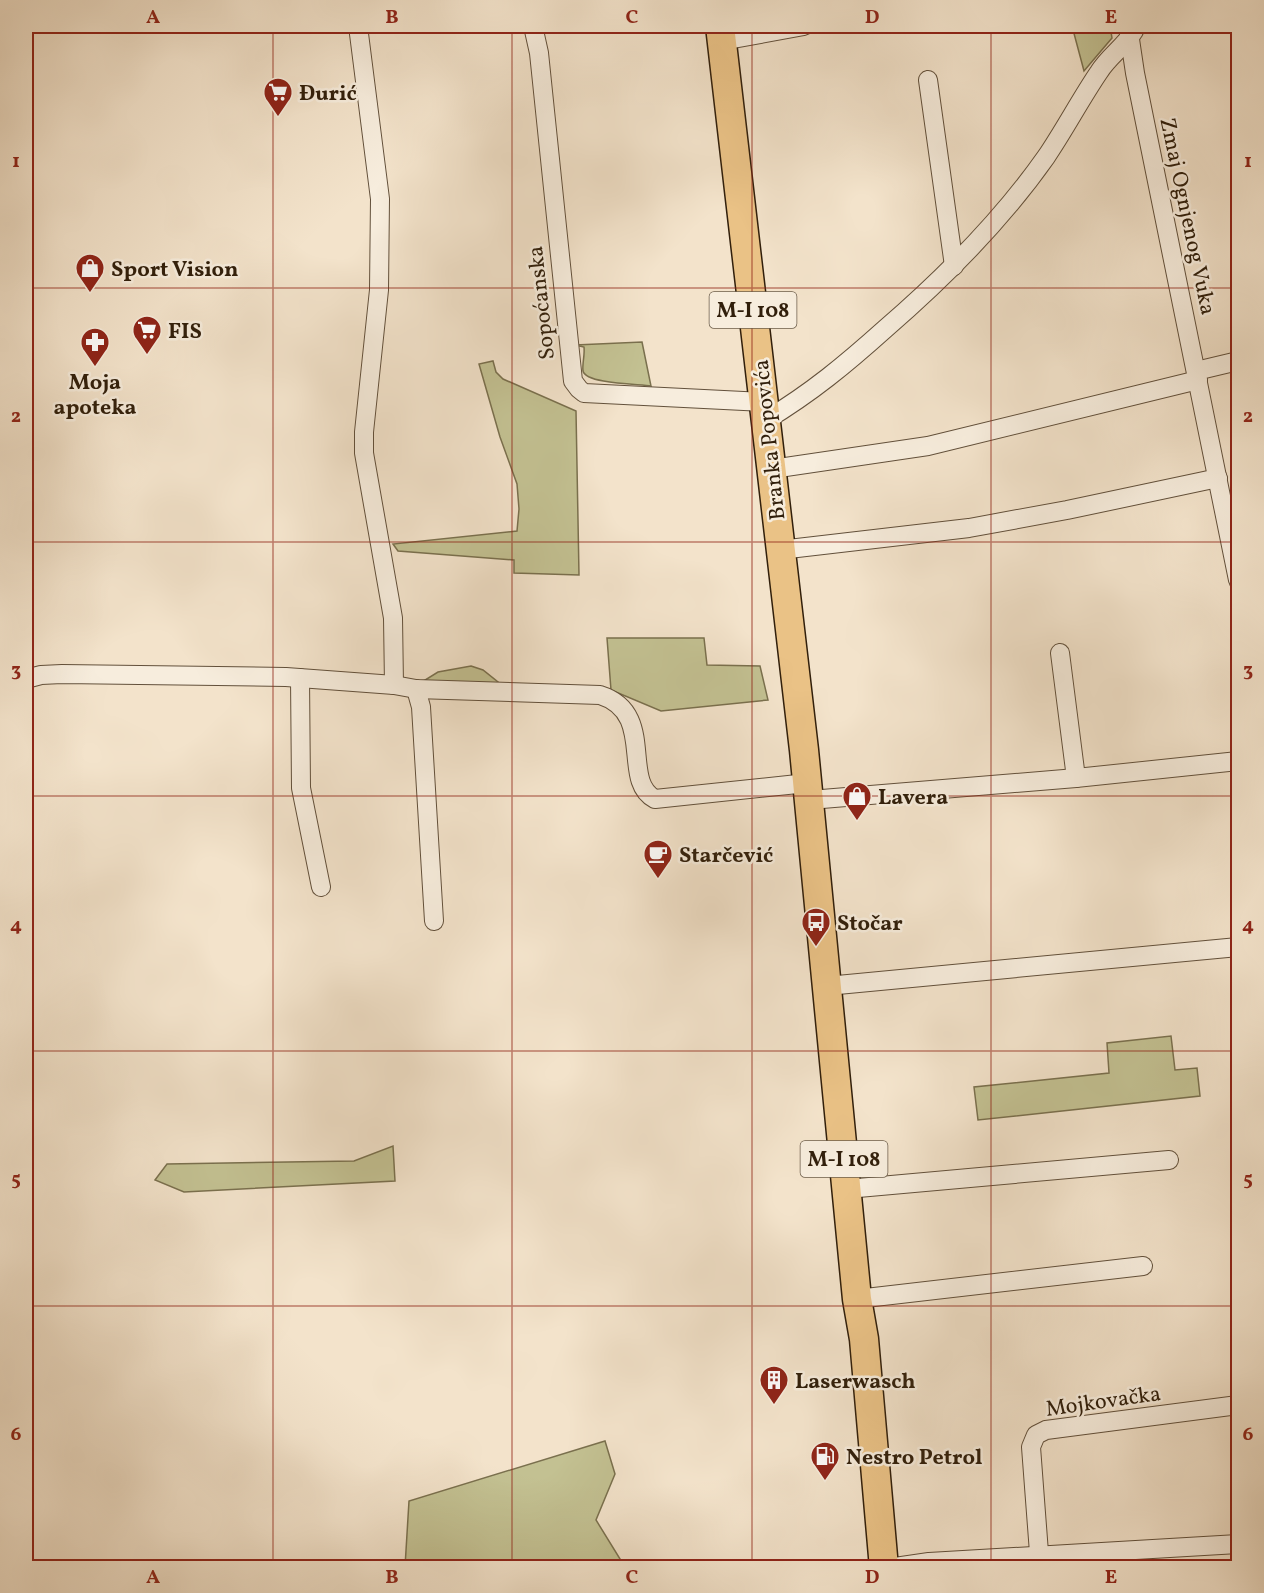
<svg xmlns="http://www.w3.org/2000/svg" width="1264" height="1593" viewBox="0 0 1264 1593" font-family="Vollkorn,serif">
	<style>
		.green { fill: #c3c192; stroke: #7a704e; stroke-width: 1.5 }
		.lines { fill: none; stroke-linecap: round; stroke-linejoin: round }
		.street-casing { stroke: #62503b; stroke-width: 20 }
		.primary-casing { stroke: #311f0b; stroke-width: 31 }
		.street { stroke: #f7eddd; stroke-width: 18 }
		.primary { stroke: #eac286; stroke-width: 28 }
		.grid { fill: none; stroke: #8f2418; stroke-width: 1.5; stroke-opacity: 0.55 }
		.labels { text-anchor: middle; stroke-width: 5; stroke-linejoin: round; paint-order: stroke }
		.shield { fill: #f7eddd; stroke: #6c5d4a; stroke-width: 1.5 }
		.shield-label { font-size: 21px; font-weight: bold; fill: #311f0b }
		.poi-label { font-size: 22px; font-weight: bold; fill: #311f0b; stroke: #f7eddd; text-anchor: start }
		.street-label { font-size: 22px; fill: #311f0b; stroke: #f7eddd }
		.neatline { fill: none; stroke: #8f2418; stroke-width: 2 }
		.grid-label { font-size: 20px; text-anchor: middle; font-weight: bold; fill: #8f2418 }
	</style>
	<rect width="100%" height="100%" fill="#f3e3cb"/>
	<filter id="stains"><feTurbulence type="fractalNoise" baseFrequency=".00333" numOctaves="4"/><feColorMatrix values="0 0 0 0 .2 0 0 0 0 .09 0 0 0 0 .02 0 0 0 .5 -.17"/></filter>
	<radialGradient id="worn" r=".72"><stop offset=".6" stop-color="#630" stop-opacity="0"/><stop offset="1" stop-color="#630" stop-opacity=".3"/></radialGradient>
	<!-- green -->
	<g class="green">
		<polygon points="1072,26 1110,26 1112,38 1084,71"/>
		<path d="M 642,342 L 651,386 C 639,384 586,384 583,371 C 582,364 585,355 584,347 L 575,345 Z"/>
		<polygon points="493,361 496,372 503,379 576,411 579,575 514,573 514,560 398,551 393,544 517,531 519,509 517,484 500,437 479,364"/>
		<polygon points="607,638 704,638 707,665 760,666 768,700 661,711 611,690"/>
		<polygon points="471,666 483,670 503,686 417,685 438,672"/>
		<polygon points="1171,1036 1175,1070 1197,1068 1200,1096 978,1120 974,1087 1109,1073 1107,1043"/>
		<polygon points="393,1146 395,1181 184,1192 155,1180 167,1164 354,1161"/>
		<polygon points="605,1441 615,1474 596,1520 625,1567 405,1567 409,1501"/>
	</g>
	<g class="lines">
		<!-- street casing -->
		<g class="street-casing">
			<g id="street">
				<polyline points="358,26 380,199 379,290 364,432 364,453 393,618 394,685"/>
				<polyline points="533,26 539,53 573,381 579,389 584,393 764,402"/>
				<polyline points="1128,26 1135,73 1238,580"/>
				<polyline points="722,41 804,26"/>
				<polyline points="928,80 954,266"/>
				<polyline points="1196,371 1238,361"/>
				<path d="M 766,420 C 811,393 846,364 885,329 C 944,278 1001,221 1046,157 C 1065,129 1080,100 1099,72 C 1109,56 1124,47 1134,31"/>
				<polyline points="772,469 928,446 1198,380"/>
				<polyline points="780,550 969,528 1067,510 1218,478"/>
				<polyline points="1060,653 1076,778"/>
				<polyline points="300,678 301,788 321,887"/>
				<path d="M 26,679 L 41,675 L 62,674 L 286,677 L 394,685 L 416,689 L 600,695 C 657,713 620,781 655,799 L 807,783"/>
				<polyline points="416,689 421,707 434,921"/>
				<polyline points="810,800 1076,778 1238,761"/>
				<polyline points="827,986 1238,947"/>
				<polyline points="847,1189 1169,1160"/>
				<polyline points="857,1299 1143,1266"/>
				<polyline points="1040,1566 1031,1447 1036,1435 1046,1430 1238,1405"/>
				<polyline points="888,1568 929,1562 1238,1544"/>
			</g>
		</g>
		<!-- primary casing -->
		<g class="primary-casing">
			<polyline id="primary" points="720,26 804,750 857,1299 864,1339 884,1568"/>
		</g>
		<!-- street -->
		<use href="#street" class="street"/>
		<!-- primary -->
		<use href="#primary" class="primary"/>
	</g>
	<!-- grid -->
	<path class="grid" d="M 273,26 L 273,1568M 512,26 L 512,1568M 752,26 L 752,1568M 991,26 L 991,1568M 26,288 L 1238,288M 26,542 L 1238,542M 26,796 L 1238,796M 26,1051 L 1238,1051M 26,1306 L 1238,1306"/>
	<!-- icons -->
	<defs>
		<g id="supermarket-pin" transform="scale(1.5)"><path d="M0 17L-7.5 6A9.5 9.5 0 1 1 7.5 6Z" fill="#8f2418" stroke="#f7eddd"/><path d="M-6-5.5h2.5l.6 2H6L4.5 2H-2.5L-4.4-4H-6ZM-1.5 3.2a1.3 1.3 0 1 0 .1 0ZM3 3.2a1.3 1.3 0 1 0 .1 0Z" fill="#fff"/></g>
		<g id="shop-pin" transform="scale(1.5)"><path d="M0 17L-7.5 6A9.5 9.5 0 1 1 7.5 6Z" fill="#8f2418" stroke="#f7eddd"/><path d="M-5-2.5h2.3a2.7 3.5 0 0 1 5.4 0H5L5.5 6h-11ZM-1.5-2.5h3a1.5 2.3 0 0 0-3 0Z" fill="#fff"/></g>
		<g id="pharmacy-pin" transform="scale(1.5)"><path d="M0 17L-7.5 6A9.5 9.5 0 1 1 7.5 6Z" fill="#8f2418" stroke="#f7eddd"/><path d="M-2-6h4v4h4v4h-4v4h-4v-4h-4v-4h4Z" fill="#fff"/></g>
		<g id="cafe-pin" transform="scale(1.5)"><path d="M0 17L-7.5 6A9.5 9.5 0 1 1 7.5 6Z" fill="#8f2418" stroke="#f7eddd"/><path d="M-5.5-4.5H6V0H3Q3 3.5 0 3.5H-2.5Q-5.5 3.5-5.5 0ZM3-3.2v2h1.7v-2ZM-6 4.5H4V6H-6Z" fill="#fff"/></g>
		<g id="bus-pin" transform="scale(1.5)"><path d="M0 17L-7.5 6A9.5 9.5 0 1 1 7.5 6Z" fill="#8f2418" stroke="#f7eddd"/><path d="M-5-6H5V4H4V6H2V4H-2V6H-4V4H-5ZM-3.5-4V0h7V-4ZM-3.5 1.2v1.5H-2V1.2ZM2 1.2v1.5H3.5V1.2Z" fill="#fff"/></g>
		<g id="building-pin" transform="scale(1.5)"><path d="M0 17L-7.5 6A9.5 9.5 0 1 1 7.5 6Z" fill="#8f2418" stroke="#f7eddd"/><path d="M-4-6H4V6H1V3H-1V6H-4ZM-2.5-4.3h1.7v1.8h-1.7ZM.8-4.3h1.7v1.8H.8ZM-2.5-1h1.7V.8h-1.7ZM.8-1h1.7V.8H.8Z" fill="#fff"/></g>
		<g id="fuel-pin" transform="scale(1.5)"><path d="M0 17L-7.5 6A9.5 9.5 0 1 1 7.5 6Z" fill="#8f2418" stroke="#f7eddd"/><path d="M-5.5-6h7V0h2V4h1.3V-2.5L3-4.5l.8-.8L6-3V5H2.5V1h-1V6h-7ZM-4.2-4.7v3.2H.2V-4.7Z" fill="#fff"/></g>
	</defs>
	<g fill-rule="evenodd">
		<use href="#supermarket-pin" x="278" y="92"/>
		<use href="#shop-pin" x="90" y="268"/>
		<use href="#supermarket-pin" x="147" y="330"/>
		<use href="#pharmacy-pin" x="95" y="342"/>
		<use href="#shop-pin" x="857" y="796"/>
		<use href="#cafe-pin" x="658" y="854"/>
		<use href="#bus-pin" x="816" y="922"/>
		<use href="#building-pin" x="774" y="1380"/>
		<use href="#fuel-pin" x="825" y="1456"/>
	</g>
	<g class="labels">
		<!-- shield labels -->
		<g class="shield">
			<rect x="709.5" y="292" width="87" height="36" rx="4.5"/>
			<rect x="800.5" y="1141" width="87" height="36" rx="4.5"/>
		</g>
		<g class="shield-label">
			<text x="753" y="317">M-I 108</text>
			<text x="844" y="1166">M-I 108</text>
		</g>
		<!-- poi labels -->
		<g class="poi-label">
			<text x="299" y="100">Đurić</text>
			<text x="111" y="276">Sport Vision</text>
			<text x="168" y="338">FIS</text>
			<text x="95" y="389" text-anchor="middle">Moja<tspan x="95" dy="25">apoteka</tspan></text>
			<text x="878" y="804">Lavera</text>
			<text x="679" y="862">Starčević</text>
			<text x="837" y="930">Stočar</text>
			<text x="795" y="1388">Laserwasch</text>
			<text x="846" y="1464">Nestro Petrol</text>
		</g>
		<!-- street labels -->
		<g class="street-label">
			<text transform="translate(1189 216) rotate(78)" y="8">Zmaj Ognjenog Vuka</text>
			<text transform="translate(540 303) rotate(-96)" y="8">Sopoćanska</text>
			<text transform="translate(768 440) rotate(-96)" y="8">Branka Popovića</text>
			<text transform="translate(1103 1400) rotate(-8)" y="8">Mojkovačka</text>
		</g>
	</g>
	<!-- margin -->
	<rect width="1264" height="1593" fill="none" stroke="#f3e3cb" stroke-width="66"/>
	<rect x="33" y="33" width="1198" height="1527" class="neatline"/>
	<g class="grid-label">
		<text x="153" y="23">A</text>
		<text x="392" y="23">B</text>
		<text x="632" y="23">C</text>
		<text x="872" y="23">D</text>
		<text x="1111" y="23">E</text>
		<text x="16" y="167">1</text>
		<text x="1248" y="167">1</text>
		<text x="16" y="422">2</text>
		<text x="1248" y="422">2</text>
		<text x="16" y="676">3</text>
		<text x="1248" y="676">3</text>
		<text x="16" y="931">4</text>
		<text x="1248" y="931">4</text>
		<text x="16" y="1185">5</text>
		<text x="1248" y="1185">5</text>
		<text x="16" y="1440">6</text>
		<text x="1248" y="1440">6</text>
		<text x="153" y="1583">A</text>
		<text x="392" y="1583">B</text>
		<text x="632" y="1583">C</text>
		<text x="872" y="1583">D</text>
		<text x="1111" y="1583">E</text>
	</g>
	<rect width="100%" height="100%" filter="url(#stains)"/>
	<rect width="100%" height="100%" fill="url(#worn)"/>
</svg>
